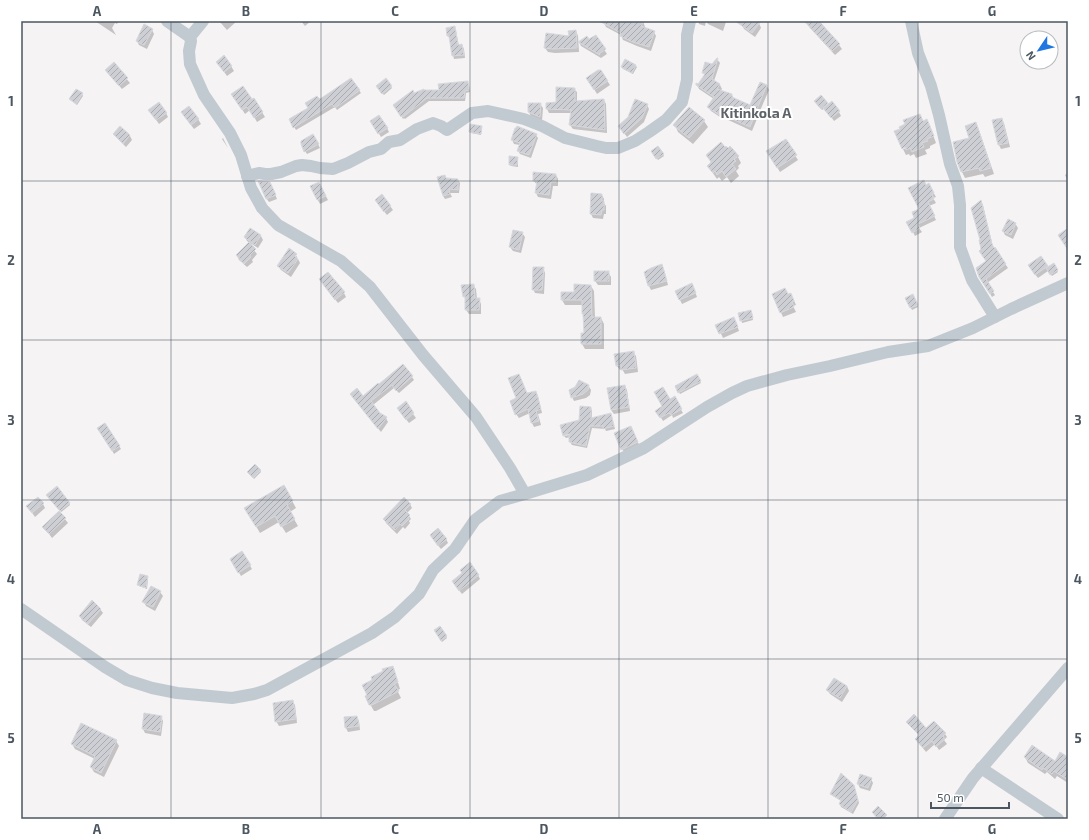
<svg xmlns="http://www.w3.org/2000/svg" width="1089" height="840" viewBox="0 0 1089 840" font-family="'Exo 2',sans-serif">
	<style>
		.shadow { fill: #0003 }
		.building { fill: url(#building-hatch); stroke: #d7d9de }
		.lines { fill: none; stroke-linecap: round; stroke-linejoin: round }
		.minor { stroke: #c1cad1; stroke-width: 12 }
		.grid { fill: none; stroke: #4b5660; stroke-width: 1; stroke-opacity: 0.55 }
		.labels { text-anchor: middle; stroke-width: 4; stroke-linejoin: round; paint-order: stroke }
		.quarter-label { font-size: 14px; font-weight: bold; fill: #5f6368; stroke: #fff }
		.neatline { fill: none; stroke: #4b5660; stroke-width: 1.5 }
		.grid-label { font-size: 13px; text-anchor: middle; font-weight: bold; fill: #4b5660 }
	</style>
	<defs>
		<pattern id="building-hatch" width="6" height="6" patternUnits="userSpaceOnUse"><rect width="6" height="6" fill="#cdcfd5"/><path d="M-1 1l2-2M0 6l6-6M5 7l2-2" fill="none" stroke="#a8abb0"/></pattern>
	</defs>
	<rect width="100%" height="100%" fill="#f5f3f3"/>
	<!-- shadow -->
	<g class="shadow">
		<polygon points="95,21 119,21 117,24 115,23 112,28 116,35"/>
		<polygon points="219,21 237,21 227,30"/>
		<polygon points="301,21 311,21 305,26"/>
		<polygon points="605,21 643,21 645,27 645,28 654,32 656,36 651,51 637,46 623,40 621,35 606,27 604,23"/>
		<polygon points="698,21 706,21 705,26 699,24"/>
		<polygon points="706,21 725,21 726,22 723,31 708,24"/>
		<polygon points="745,21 756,21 759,23 761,28 755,37 744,29 742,25"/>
		<polygon points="810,21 818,21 839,45 842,49 835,55 810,28 808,24"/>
		<polygon points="454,28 456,31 459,46 462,45 464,49 465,58 454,59 453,55 450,39 448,36"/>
		<polygon points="152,30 154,34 147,49 139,45 137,41"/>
		<polygon points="576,31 578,36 579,52 555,53 548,52 545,48 570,37"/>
		<polygon points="595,36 607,54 601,58 581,46 579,42 589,41"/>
		<polygon points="717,59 720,63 714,81 720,85 722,89 720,92 732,95 734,99 750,106 760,83 767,86 769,90 759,113 759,114 752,131 724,118 723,119 711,111 708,107 714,99 699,89 697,85 699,85 705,76 703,73 713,66"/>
		<polygon points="217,62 231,66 234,71 227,76"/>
		<polygon points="114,64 130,83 122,89 109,74"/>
		<polygon points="636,66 637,67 633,74 623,69 622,67"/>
		<polygon points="601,71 610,85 597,94 590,82"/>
		<polygon points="351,79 361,93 337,110 335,107 296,130 290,120"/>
		<polygon points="386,80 392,88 384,95 378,88"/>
		<polygon points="467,82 469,85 470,92 466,93 465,101 429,101 405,119 404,118 403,119 395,105 413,94 440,91"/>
		<polygon points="574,89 577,92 577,102 604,100 606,104 607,133 573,129 570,125 572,113 549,113 547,109 557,103"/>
		<polygon points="82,94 83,96 77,105 72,101 71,99"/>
		<polygon points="235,98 251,100 254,99 265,117 257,122 250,110 245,114"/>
		<polygon points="816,103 827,103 828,105 839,112 841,116 834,121 825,108 822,110"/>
		<polygon points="540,104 543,108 542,121 531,117 529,112"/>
		<polygon points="647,105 649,109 644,122 627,137 619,126"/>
		<polygon points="166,113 168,117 159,124 152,114"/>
		<polygon points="184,116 198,119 201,124 194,129"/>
		<polygon points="1001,119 1004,123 1010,147 1001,149 999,145 993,121"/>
		<polygon points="371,121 387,128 389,132 381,137"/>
		<polygon points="704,121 708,127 693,144 678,132 675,125"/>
		<polygon points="923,122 930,127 936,143 930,146 930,148 925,150 927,154 916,158 914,154 910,156 909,154 906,155 903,149 910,147"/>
		<polygon points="976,124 979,130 994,174 985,177 983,174 965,178 962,172 970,139"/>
		<polygon points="120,127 130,136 132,140 126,147 117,138 114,134"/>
		<polygon points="481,127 482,129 481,135 471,133 470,132"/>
		<polygon points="313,135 320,148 307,154 305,151"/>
		<polygon points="536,135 538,138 531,158 520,154 518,151 520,145 514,144 512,140"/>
		<polygon points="223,138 228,148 222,139"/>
		<polygon points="785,140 798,160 780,172 768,152"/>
		<polygon points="658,148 664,156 658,160 652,151"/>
		<polygon points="725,149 738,157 741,163 738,166 739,168 736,171 739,176 731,183 727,177 722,181 719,177 717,179 708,166"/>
		<polygon points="517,158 518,160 518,167 511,166 510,165"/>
		<polygon points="1068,173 1068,181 1065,175"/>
		<polygon points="556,175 558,179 558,186 553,186 551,199 538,197 536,193 537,185 534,181"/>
		<polygon points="446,179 458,180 460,183 459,193 450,193 452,197 445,199 443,196"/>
		<polygon points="929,185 936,197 933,198 936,203 929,206 936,220 919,228 922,232 915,236 908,222 915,218 920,209 926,186"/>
		<polygon points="272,187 277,199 269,202 266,198"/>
		<polygon points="311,187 321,187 328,200 320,204"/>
		<polygon points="382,195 393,210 387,215 378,204"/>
		<polygon points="602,195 604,199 604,203 606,206 606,214 604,214 603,219 593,218 591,214"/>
		<polygon points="981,201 983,205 994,251 995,249 1008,268 987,283 995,295 992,297 980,276 987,261 983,250"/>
		<polygon points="1015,223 1018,228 1013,239 1005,235 1003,231"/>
		<polygon points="250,229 261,236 263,240 258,248 247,241 245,237"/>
		<polygon points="522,233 525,237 521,253 513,251 510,247"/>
		<polygon points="249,244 257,254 252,260 253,262 247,267 239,260 237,255"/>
		<polygon points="296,255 300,263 291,277 281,270 278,266"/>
		<polygon points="1041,257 1048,268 1053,264 1058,272 1052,276 1048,271 1038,278 1031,269"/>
		<polygon points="662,266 664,270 668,285 651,290 649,286 645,272"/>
		<polygon points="543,268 545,273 544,294 535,293 533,289"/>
		<polygon points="608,272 611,277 611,285 598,285 595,281"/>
		<polygon points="320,280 344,293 346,297 338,303"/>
		<polygon points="473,285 476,289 477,299 479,299 481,304 481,314 469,314 466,310 466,301 464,296"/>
		<polygon points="591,286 594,291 595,318 601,318 604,324 604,349 585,349 582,344 585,334 583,305 565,305 562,300"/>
		<polygon points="694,289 697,297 682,304 680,300"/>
		<polygon points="773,295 788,295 793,298 796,305 793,306 796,312 783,317"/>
		<polygon points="913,295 918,307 912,310 906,298"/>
		<polygon points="752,313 753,320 742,323 740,314"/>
		<polygon points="736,322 739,331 723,338 717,325"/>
		<polygon points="633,352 636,356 638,372 625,374 622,369 620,370 617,366"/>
		<polygon points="697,376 701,383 680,394 676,387"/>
		<polygon points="412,377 414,380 399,393 394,388 373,405 380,414 386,418 388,422 381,432 353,397 363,398 378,385"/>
		<polygon points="588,385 591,390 590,395 586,398 574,401 572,397"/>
		<polygon points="625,386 627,390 630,411 614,414 611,410"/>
		<polygon points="536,392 538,396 542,413 538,414 541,425 534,427 532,423 530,413 519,418 516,414 527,394"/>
		<polygon points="674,398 683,413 673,418 672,415 663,421 657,411 663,407 669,400"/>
		<polygon points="405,403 416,418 409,423 400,412"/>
		<polygon points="591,408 592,411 592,418 610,414 612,417 615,429 606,431 605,429 592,428 587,448 572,445 570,442 570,437 566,438 564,436 574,434 580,421"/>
		<polygon points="105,424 121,449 114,454 106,440"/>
		<polygon points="633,431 640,447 625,453 622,449"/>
		<polygon points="260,470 261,472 254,479 249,474"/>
		<polygon points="284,486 296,508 290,512 298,526 286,533 279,522 260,533 246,509"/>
		<polygon points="48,497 69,503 70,505 60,513 68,523 52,538 44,527 61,512"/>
		<polygon points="43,504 45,508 35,517 28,507"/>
		<polygon points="410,504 412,508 407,513 411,519 409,521 410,523 405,529 403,527 397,534 386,523 384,519"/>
		<polygon points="433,539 446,539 448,543 441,549"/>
		<polygon points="242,552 252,569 241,576 231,559"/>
		<polygon points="478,575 480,579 462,594 455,585"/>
		<polygon points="147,577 148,579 147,589 139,586 138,585"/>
		<polygon points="160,592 163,596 155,611 146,606 144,602"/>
		<polygon points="100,609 103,613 91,627 82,620 80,616"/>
		<polygon points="440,627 447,638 442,642 435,631"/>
		<polygon points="392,667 395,673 400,689 397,690 401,698 376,711 374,711 370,704 368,696 374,680"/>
		<polygon points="847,686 849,691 842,702 830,694 827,690"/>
		<polygon points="292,701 295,705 297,723 279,726 276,721"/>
		<polygon points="145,714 161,717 163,721 161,736 145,733 143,729"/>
		<polygon points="357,717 359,721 360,730 348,732 346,728"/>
		<polygon points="910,726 945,734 947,737 944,740 947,744 939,750 935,744 926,752 919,743 920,736"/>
		<polygon points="116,741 119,746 104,777 94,772 91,767 95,759 75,749 72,744"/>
		<polygon points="1025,757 1055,762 1068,758 1068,783 1057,776 1055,779 1047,772 1045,774 1028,763"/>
		<polygon points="871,779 873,783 870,791 860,788 858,784"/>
		<polygon points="854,785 855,789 859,803 853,814 841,807 840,804 841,801 833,796 831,794"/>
	</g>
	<!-- building -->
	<g class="building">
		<polygon points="599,21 644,21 641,26 655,31 649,47 633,42 620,36 621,33"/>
		<polygon points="735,21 761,21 752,33"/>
		<polygon points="804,21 819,21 840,44 832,51"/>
		<polygon points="144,24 153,29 144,45 136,41"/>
		<polygon points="455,26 458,45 462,44 464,55 452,56 449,36 447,36 446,28"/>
		<polygon points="576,30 577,48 553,49 544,48 546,33 569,36 568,31"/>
		<polygon points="596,35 606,49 599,54 600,55 578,42 587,36 589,39"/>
		<polygon points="224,55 232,66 224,72 216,62"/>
		<polygon points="717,58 718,58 712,79 720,84 717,89 732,94 732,97 750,105 760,82 767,85 757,109 757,110 750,127 721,114 721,116 707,107 714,97 696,85 696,83 698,84 705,74 702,73 705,62 712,64"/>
		<polygon points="625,59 636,65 632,73 621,67"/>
		<polygon points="114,62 128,78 119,86 105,70"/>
		<polygon points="598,70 601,70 608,81 594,90 586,78"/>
		<polygon points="351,78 360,90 335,108 332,104 293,128 289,119 308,108 305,103 317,96 320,99"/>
		<polygon points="386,78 392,86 382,94 376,86"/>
		<polygon points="468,81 469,90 465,91 464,98 427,98 403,117 402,116 401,117 393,105 413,90 414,93 424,89 424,90 439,90 438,84"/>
		<polygon points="243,86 252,99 254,98 263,112 254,118 247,107 242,110 231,94"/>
		<polygon points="556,87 575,88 575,101 604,99 605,130 569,125 571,110 546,109 546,103 556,102"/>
		<polygon points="76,89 83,93 76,104 69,99"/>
		<polygon points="821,95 828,103 821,109 814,101"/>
		<polygon points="635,99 648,104 642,118 624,134 618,126 628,117"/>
		<polygon points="832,101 840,111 831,118 823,108"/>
		<polygon points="159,102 167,113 156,120 148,110"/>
		<polygon points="528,103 541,103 540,117 528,112"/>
		<polygon points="189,106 199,119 191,125 181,112"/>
		<polygon points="689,107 705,120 689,138 673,125"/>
		<polygon points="920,114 923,121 927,119 934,136 927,139 928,141 922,143 924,147 912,152 910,148 906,150 905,147 902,149 894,131 900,129 899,127 905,124 903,120"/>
		<polygon points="379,115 388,128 378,134 370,121"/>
		<polygon points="1002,118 1008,143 998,145 992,120"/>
		<polygon points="976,122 991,168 980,171 979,168 961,172 957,162 953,142 969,138 965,126"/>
		<polygon points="470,124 482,126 481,134 469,132"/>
		<polygon points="120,126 130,135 123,144 113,134"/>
		<polygon points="517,126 537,134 529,155 517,151 520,143 511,140 515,128 516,128"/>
		<polygon points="313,134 319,144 304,152 301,144 301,141"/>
		<polygon points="786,139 797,155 777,168 766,151"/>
		<polygon points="721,142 725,147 726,146 728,148 730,146 739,156 734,159 736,161 732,164 736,169 726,177 722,171 717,175 715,171 713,173 707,166 711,162 706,155"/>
		<polygon points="658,146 664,154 656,159 651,151"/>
		<polygon points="509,156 518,157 517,165 509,165"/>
		<polygon points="533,172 556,174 556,182 551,182 549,195 535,193 537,181 533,181"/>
		<polygon points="445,175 446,178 458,179 458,190 449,189 450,194 443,196 437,177"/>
		<polygon points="924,180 926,185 929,183 934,193 932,194 934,199 928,202 935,216 918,224 920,228 912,233 906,222 914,218 912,212 919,209 908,188"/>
		<polygon points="258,181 270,182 276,195 266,199"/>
		<polygon points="319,182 326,196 317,200 310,186"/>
		<polygon points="591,193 602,194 602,201 604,201 604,210 602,210 601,215 590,214"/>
		<polygon points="382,194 391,206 384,212 375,200"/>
		<polygon points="981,200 992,244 994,248 995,247 1006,264 986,279 994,291 990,294 979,277 976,268 986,261 979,251 981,249 979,240 980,240 971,208"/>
		<polygon points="1008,219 1016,223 1011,235 1002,231"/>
		<polygon points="250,228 261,235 255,245 244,237"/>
		<polygon points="1068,228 1068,250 1058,235"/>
		<polygon points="513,230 523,232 519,250 509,247"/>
		<polygon points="249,242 256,249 250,255 251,257 244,264 236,255"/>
		<polygon points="289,248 297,254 295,256 298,259 288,273 277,266"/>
		<polygon points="1041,256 1048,266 1035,275 1028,265"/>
		<polygon points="1054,263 1058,270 1050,275 1046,268"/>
		<polygon points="662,264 667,281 648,286 644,272 651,268"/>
		<polygon points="533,267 544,267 542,290 532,290"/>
		<rect x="594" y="271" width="15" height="10"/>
		<polygon points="328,272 345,292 335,300 319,279"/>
		<polygon points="692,283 696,293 679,300 675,291"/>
		<polygon points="474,284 475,298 480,298 479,310 465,310 465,296 463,297 461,285"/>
		<polygon points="574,284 591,285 592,317 601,317 601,344 581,344 581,333 584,333 583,314 582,314 582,300 561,300 561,292 574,292"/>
		<polygon points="785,288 788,294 791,293 794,301 792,302 794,307 780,313 772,294"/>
		<polygon points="913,294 918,305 910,308 905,298"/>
		<polygon points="751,310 753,318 740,321 738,313"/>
		<polygon points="734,317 738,327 719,334 715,325"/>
		<polygon points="634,351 636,368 621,370 621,365 616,366 614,354"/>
		<polygon points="403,364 413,376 396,391 392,385 371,401 380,413 387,417 378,429 350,394 357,388 363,396 378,383 379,384"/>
		<polygon points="519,374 527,393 536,391 541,409 536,411 539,421 531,423 528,409 515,415 510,401 516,398 508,378"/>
		<polygon points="697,374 701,381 678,393 675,386"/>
		<polygon points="579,380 589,385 588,390 583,394 571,398 569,390 575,387"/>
		<polygon points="625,385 629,407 611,410 607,388"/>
		<polygon points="663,387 670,399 675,396 682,409 671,415 669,413 660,418 655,411 662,406 654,392"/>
		<polygon points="406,401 414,413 406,420 397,408"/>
		<polygon points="580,406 591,407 591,418 611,413 614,426 603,429 603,426 590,426 586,446 569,442 569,434 563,436 560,425 579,420"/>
		<polygon points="105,423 120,446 112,451 97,428"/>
		<polygon points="631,426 638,442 621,450 614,433"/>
		<polygon points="255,464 261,470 253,478 247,472"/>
		<polygon points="284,485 293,501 287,505 295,519 281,527 275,516 256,527 244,508"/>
		<polygon points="57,486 70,503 60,511 46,495"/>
		<polygon points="38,497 44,503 32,513 26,506"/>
		<polygon points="404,497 411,504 405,510 410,515 408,517 409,519 402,526 400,524 395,530 383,519"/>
		<polygon points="59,511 66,518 49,534 42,527"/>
		<polygon points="438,528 447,539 438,546 430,535"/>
		<polygon points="242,551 251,565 238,573 230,559"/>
		<polygon points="470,562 479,575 459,591 452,581 462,573 460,570"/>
		<polygon points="140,574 148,576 146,588 137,585"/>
		<polygon points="151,586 161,591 153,607 142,602"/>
		<polygon points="92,600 101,609 88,624 79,616"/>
		<polygon points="440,626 447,636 441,641 434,630"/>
		<polygon points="393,666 398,682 394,684 399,691 372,705 369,705 365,696 367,695 362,685 372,680 371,677 383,671 382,669"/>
		<polygon points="834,678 847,686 840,698 826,690"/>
		<polygon points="293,700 296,719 275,722 273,703"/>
		<polygon points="144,713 162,716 160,732 142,729"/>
		<polygon points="914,714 926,728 934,721 946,733 943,736 945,739 936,747 932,741 923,748 915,739 919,735 906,722"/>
		<polygon points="357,716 359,726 345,728 344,717"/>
		<polygon points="81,723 117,740 101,773 90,767 95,756 71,744"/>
		<polygon points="1032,745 1055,761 1060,752 1068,757 1068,780 1054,771 1052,774 1043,768 1042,770 1024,757"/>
		<polygon points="841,773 854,785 858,800 851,812 839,804 841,800 830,794"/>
		<polygon points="860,774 872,778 868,788 857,784"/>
		<polygon points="878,806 887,815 883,819 878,819 872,812"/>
	</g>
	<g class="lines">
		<!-- minor -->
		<g class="minor">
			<polyline points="167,21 190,37"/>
			<polyline points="203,21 190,37 191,41 189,51 190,64 204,95 230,133 241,155 251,188 262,208 278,225 341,261 370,287 423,355 476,417 510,468 525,494"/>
			<polyline points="911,21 918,53 931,86 939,115 950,164 958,186 960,205 960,247 972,280 995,317"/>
			<polyline points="247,176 259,173 265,174 271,174 281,172 296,166 302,165 311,166 320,168 333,169 348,163 369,152 381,149 389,142 400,140 417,129 433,123 441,126 447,130 472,113 488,111 524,119 542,126 565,138 597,146 606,148 618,148 635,141 649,132 666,120 682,102 687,80 687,35 690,21"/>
			<polyline points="21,609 105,667 127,680 152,688 177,693 232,698 254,694 267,690 372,633 395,617 419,594 433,570 455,549 475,520 500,501 525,494 587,475 644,448 707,407 732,393 747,386 787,375 830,366 888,352 928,346 973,328 1011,309 1068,283"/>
			<polyline points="981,768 1058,819"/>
			<polyline points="945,819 973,778 1068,668"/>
		</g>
	</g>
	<!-- grid -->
	<path class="grid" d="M 171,21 L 171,819M 321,21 L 321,819M 470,21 L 470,819M 619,21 L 619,819M 768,21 L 768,819M 918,21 L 918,819M 21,181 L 1068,181M 21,340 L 1068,340M 21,500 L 1068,500M 21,659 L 1068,659"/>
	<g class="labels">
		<!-- quarter labels -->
		<g class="quarter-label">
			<text x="756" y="118">Kitinkola A</text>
		</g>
	</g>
	<!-- border -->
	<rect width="1089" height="840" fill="none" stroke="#ffffff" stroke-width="44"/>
	<!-- north arrow -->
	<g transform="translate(1039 50) rotate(235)"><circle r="19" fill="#ffffff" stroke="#b7bbbf"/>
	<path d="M0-3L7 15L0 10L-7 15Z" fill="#2176e1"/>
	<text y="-6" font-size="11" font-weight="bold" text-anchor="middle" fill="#4b5660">N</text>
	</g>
	<!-- scale -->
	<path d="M931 802v6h78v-6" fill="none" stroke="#4b5660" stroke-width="2"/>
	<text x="937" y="802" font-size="12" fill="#4b5660" stroke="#ffffff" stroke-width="3" paint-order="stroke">50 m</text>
	<rect x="22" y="22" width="1045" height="796" class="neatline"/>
	<g class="grid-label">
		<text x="97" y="16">A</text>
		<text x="246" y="16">B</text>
		<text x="395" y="16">C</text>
		<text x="544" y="16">D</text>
		<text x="694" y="16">E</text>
		<text x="843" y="16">F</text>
		<text x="992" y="16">G</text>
		<text x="11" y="106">1</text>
		<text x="1078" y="106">1</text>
		<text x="11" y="265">2</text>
		<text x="1078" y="265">2</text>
		<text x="11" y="425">3</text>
		<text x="1078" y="425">3</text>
		<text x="11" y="584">4</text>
		<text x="1078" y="584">4</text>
		<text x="11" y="743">5</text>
		<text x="1078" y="743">5</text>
		<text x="97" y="834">A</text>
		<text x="246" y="834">B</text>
		<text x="395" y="834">C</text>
		<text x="544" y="834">D</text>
		<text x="694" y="834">E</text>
		<text x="843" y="834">F</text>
		<text x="992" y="834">G</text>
	</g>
</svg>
